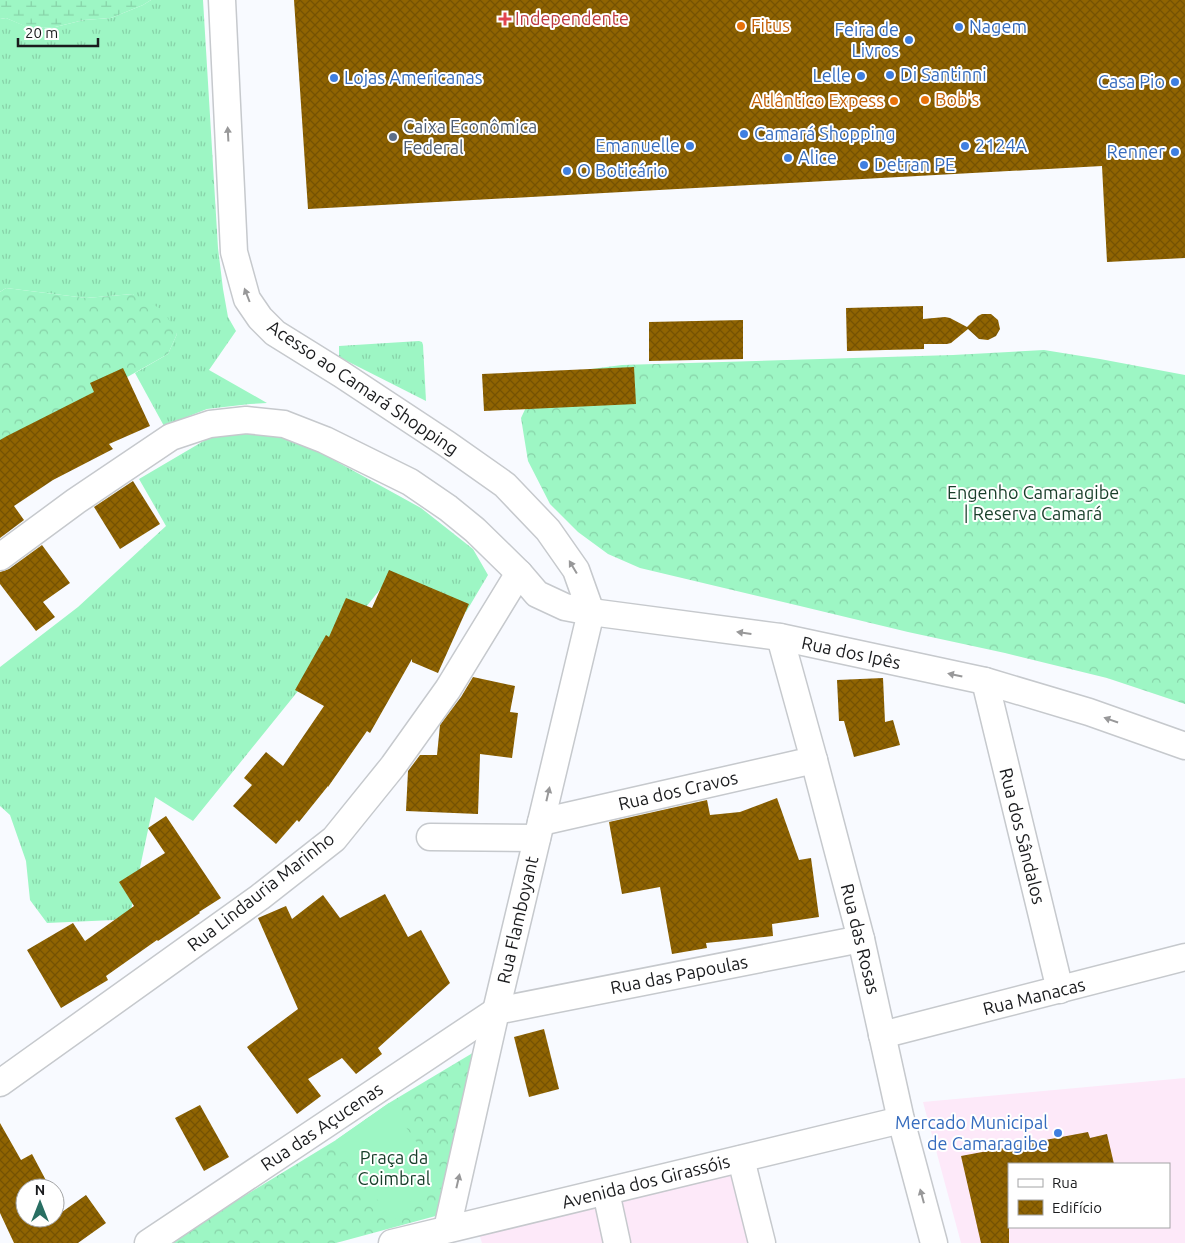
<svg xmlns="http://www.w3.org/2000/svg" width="1185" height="1243" viewBox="0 0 1185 1243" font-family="Ubuntu,sans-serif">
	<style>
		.commercial { fill: #fde9f9; fill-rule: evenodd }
		.grass { fill: url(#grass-tufts) }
		.forest { fill: url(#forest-crowns) }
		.wetland { fill: url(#wetland-marsh) }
		.pitch { fill: #9df6c4 }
		.building { fill: url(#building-cross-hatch) }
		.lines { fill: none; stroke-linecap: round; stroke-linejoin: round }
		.minor-casing { stroke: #c6c9cd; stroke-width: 29 }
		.minor { stroke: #fff; stroke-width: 26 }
		.oneway { fill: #989899 }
		.health-dot { fill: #e0444e; stroke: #fff; stroke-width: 2 }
		.food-dot { fill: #e8710a; stroke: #fff; stroke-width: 2 }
		.shop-dot { fill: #3f7fe0; stroke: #fff; stroke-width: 2 }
		.service-dot { fill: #5c6f8a; stroke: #fff; stroke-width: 2 }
		.labels { text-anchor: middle; stroke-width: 4; stroke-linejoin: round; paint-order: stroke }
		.health-label { font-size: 18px; fill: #be3a42; stroke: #fff; text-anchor: start }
		.food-label { font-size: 18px; fill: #c56008; stroke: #fff; text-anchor: start }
		.shop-label { font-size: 18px; fill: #366cbe; stroke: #fff; text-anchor: start }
		.service-label { font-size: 18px; fill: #4e5e75; stroke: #fff; text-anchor: start }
		.street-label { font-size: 18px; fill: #1a1b1d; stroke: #fff }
		.park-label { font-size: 18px; fill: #183e2a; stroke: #fff }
	</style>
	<defs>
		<pattern id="grass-tufts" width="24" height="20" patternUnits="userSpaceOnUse" patternTransform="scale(1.25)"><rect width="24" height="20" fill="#9df6c4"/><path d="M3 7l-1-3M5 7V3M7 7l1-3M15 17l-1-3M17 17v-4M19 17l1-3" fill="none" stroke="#87d2a8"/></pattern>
		<pattern id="forest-crowns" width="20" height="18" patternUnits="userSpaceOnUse" patternTransform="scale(1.25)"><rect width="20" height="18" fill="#9df6c4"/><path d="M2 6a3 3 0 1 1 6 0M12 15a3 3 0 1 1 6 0" fill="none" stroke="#87d2a8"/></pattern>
		<pattern id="wetland-marsh" width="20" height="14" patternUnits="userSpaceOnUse" patternTransform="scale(1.25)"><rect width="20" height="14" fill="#9df6c4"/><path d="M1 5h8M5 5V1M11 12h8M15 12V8" fill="none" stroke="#87d2a8"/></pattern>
		<pattern id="building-cross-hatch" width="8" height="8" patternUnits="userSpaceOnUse" patternTransform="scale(1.25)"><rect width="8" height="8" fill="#906402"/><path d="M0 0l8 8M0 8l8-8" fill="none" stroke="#755203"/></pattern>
	</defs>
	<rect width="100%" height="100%" fill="#f8faff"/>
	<!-- commercial -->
	<g class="commercial">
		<path d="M 1185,1078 L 1185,1243 L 961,1243 L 923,1102 ZM 1009,1164 L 1169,1164 L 1169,1227 L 1009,1227 Z"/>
		<polygon points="733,1165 752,1243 627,1243 615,1195"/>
		<polygon points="597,1201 607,1243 482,1243 478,1230"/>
	</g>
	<!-- grass -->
	<g class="grass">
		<polygon points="151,0 203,0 218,248 223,289 228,317 236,331 209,370 267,403 250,404 207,409 164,426 135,373 168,354 177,334 133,294 86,298 6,288 0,292 0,19 6,18 30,28 55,27 84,20 111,18 143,5"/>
		<polygon points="419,341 422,342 423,345 426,401 339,357 339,346"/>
		<polygon points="259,427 303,443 421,508 473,549 488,575 466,612 391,576 193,821 155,797 131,910 114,920 47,923 30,900 26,861 10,815 0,806 0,667 78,607 166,526 139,479 207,439"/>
	</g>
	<!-- forest -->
	<g class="forest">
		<polygon points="6,288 86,298 133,294 163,310 177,334 168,354 7,445 0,442 0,292"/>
		<polygon points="1044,350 1100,359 1185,375 1185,704 1107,678 1005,653 908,632 800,606 640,568 608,554 578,532 550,504 528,461 521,418 535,388 560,373 622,365 953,355"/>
		<polygon points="481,1048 443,1214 336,1243 167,1243 336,1140 389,1103"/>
	</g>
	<!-- wetland -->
	<polygon class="wetland" points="0,0 151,0 143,5 111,18 84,20 55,27 29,28 6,18 0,19"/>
	<!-- pitch -->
	<polygon class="pitch" points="389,1103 446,1184 392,1221 336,1140"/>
	<!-- building -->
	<g class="building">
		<polygon points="294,0 1185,0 1185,258 1107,262 1102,166 308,209"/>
		<polygon points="923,306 923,319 945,317 950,318 967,327 978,316 982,314 991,314 998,320 1000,329 996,336 988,340 979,339 968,329 951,343 947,344 924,344 924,349 847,351 846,308"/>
		<polygon points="743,320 743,359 649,361 649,322"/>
		<polygon points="634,367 636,404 484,411 482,374"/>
		<polygon points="123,368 150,426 109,444 113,449 53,480 14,506 24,520 0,538 0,440 7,436 94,392 90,383"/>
		<polygon points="133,481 160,524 120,549 94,507"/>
		<polygon points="42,545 70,583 43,602 55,617 36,631 0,584 0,572 9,569"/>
		<polygon points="389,570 469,604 438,673 412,662 412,659 370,733 367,731 328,787 328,786 299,822 297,820 276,844 233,806 252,785 244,778 266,752 283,766 324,706 295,690 326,635 329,637 346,598 372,608"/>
		<polygon points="473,677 515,686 510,712 518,713 512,758 480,754 478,814 406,811 408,771 420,755 437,755 440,725 461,697"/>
		<polygon points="883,678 885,722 893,720 900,745 854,757 844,721 839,721 837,680"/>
		<polygon points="777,798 799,860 811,858 819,917 772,924 773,936 706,943 707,948 672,954 660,887 622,894 609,822 707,800 710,815 740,812"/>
		<polygon points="166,816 221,898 199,912 200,913 158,941 157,940 106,976 108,980 61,1008 27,950 73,923 85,941 134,906 119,882 165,853 148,828"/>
		<polygon points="385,894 408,937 421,930 450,983 378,1048 382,1054 356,1074 342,1058 308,1079 321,1096 297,1114 247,1047 298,1009 258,918 286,906 292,919 323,895 340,918"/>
		<polygon points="544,1029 559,1089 529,1097 514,1037"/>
		<polygon points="200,1105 229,1157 204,1171 175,1118"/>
		<polygon points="0,1123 21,1160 32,1154 50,1188 25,1188 25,1218 55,1218 55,1198 62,1212 86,1195 106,1223 78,1243 14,1243 0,1213"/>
		<polygon points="1088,1132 1090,1138 1107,1134 1114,1164 1009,1164 1009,1243 981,1243 961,1156"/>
	</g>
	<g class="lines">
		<!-- minor casing -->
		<g class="minor-casing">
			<g id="minor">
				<polyline points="222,0 234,252 247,299 260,318 275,333 341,374 447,444 505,485 548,530 576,570 591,612"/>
				<polyline points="0,557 76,501 171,437 210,424 246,420 284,424 325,440 410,482 448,508 475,530 519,573 537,594 565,607 591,612 780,637 985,681 1089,712 1185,746"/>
				<polyline points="780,637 814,760 861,939 901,1120 934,1243"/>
				<polyline points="985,681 1060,990"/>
				<polyline points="541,822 814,760"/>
				<polyline points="430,837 537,838"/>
				<polyline points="882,1035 1185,957"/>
				<polyline points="0,1083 260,897 334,839 393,766 448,689 519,573"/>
				<polyline points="741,1159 762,1243"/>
				<polyline points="606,1192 617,1243"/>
				<polyline points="447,1229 496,1011 591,612"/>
				<polyline points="148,1243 496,1011 861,939"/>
				<polyline points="392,1243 901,1120"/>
			</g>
		</g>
		<!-- minor -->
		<use href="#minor" class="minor"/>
	</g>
	<!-- one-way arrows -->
	<defs><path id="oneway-solid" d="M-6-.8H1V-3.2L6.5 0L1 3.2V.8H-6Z" transform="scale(1.25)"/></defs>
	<g class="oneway">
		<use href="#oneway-solid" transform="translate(228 134) rotate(-93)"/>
		<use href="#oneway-solid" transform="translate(247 295) rotate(-111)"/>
		<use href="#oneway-solid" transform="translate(573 567) rotate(-121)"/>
		<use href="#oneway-solid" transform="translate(744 633) rotate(-172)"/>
		<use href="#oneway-solid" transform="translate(955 675) rotate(-168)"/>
		<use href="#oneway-solid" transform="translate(1111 720) rotate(-161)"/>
		<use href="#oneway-solid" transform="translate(548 794) rotate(-77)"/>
		<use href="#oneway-solid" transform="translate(458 1181) rotate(-77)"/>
		<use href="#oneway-solid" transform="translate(922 1196) rotate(-105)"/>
	</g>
	<!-- markers -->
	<path class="health-dot" d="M502.5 11.5h5v5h5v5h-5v5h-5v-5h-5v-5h5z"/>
	<g class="food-dot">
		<circle cx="741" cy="26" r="5"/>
		<circle cx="925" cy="100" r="5"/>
		<circle cx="894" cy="101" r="5"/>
	</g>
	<g class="shop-dot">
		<circle cx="959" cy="27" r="5"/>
		<circle cx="909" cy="40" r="5"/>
		<circle cx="890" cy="75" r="5"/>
		<circle cx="861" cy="76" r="5"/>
		<circle cx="334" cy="78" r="5"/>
		<circle cx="1175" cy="82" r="5"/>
		<circle cx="744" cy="134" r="5"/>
		<circle cx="690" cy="146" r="5"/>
		<circle cx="965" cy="146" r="5"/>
		<circle cx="1175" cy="152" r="5"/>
		<circle cx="788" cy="158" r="5"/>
		<circle cx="864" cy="165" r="5"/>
		<circle cx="567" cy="171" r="5"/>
		<circle cx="1058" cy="1133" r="5"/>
	</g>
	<circle class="service-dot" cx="393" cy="137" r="5"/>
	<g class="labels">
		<!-- health labels -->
		<g class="health-label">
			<text x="515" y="25">Independente</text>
		</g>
		<!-- food labels -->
		<g class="food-label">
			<text x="751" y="32">Fitus</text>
			<text x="935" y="106">Bob's</text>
			<text x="884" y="107" text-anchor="end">Atlântico Expess</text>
		</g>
		<!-- shop labels -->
		<g class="shop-label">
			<text x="969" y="33">Nagem</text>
			<text x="899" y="36" text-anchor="end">Feira de<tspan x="899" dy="21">Livros</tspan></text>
			<text x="900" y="81">Di Santinni</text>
			<text x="851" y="82" text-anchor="end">Lelle</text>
			<text x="344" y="84">Lojas Americanas</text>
			<text x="1165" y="88" text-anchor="end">Casa Pio</text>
			<text x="754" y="140">Camará Shopping</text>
			<text x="680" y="152" text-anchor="end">Emanuelle</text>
			<text x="975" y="152">2124A</text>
			<text x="1165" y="158" text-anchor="end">Renner</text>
			<text x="798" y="164">Alice</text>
			<text x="874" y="171">Detran PE</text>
			<text x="577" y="177">O Boticário</text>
			<text x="1048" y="1129" text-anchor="end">Mercado Municipal<tspan x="1048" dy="21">de Camaragibe</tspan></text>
		</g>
		<!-- service labels -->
		<g class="service-label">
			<text x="403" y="133">Caixa Econômica<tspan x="403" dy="21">Federal</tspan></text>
		</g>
		<!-- street labels -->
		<g class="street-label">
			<text transform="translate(363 388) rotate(34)" y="6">Acesso ao Camará Shopping</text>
			<text transform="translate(851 653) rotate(12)" y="6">Rua dos Ipês</text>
			<text transform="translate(678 791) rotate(-13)" y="6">Rua dos Cravos</text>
			<text transform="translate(1022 836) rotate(76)" y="6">Rua dos Sândalos</text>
			<text transform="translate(261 892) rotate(-38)" y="6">Rua Lindauria Marinho</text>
			<text transform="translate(518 920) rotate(-77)" y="6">Rua Flamboyant</text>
			<text transform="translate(860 939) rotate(76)" y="6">Rua das Rosas</text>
			<text transform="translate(679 975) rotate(-11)" y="6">Rua das Papoulas</text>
			<text transform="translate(1034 997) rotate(-14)" y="6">Rua Manacas</text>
			<text transform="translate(322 1127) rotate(-34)" y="6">Rua das Açucenas</text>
			<text transform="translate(646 1182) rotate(-14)" y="6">Avenida dos Girassóis</text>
		</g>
		<!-- park labels -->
		<g class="park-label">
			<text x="1033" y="499">Engenho Camaragibe<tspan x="1033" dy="21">| Reserva Camará</tspan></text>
			<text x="394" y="1164">Praça da<tspan x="394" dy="21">Coimbral</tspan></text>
		</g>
	</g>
	<!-- legend -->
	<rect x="1008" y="1163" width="162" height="65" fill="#ffffff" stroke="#a3a4a5"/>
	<rect x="1018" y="1179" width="25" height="8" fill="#ffffff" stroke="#a3a4a5"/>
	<text x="1052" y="1188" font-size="15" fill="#1a1b1d">Rua</text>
	<rect x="1018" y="1200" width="25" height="15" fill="url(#building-cross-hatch)" stroke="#a3a4a5"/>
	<text x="1052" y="1213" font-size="15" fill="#1a1b1d">Edifício</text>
	<!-- north arrow -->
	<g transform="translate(40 1203)"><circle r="24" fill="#ffffff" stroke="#a3a4a5"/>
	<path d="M0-4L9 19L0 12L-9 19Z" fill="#296f63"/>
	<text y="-8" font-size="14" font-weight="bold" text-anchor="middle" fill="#1a1b1d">N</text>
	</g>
	<!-- scale -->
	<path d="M18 38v8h80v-8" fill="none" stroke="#1a1b1d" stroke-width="2.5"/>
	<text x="25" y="38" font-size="15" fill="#1a1b1d" stroke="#ffffff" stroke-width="4" paint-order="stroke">20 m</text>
</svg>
